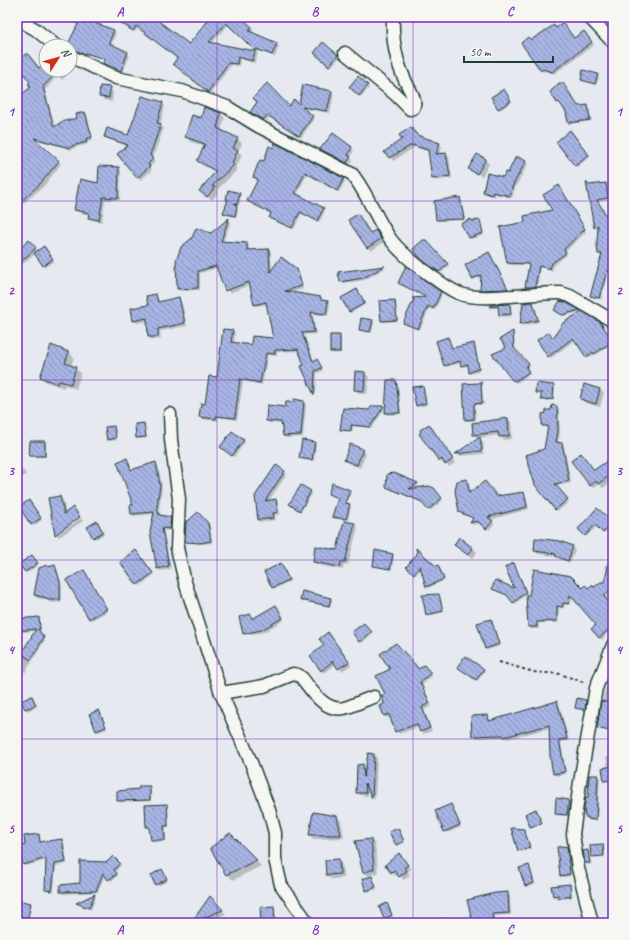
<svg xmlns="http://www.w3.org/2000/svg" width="630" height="940" viewBox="0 0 630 940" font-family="Caveat,sans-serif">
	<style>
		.shadow { fill: #0003; fill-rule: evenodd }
		.building { fill: url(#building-back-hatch); stroke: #1f3d34; fill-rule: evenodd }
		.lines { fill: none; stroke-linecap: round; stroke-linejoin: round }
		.minor-casing { stroke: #1f3d34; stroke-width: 15 }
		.path { stroke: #1f3d34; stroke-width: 2; stroke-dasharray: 3 3; stroke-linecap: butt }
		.minor { stroke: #f6f6f2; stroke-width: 12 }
		.grid { fill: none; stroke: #7b2cbf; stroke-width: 1; stroke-opacity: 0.55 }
		.neatline { fill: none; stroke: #7b2cbf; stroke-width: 1.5 }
		.grid-label { font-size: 13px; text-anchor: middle; font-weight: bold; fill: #7b2cbf }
	</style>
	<defs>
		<pattern id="building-back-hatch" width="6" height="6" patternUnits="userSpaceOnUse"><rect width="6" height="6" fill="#a8b4e4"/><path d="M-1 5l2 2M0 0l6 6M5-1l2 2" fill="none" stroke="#8894ba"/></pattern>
	</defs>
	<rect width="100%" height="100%" fill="#e6e9ef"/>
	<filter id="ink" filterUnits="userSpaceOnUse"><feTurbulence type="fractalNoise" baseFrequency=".025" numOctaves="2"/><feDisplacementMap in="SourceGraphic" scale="8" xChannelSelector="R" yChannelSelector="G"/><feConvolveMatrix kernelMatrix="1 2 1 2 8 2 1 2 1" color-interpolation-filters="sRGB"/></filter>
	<g filter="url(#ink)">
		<!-- shadow -->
		<g class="shadow">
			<polygon points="66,17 85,17 97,25 114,31 116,33 111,45 130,55 123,72 107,65 105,63 106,60 87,54 87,56 70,49 79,24"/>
			<path d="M 122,17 L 150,17 L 189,46 L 209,21 L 205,17 L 237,17 L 254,31 L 251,33 L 279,46 L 275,57 L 259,50 L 255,63 L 240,59 L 239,66 L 231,65 L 211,93 L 177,66 L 178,58 L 138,28 L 135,32 L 122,23 ZM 229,24 L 258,53 L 212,43 Z"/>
			<polygon points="522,17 530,17 526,20"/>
			<polygon points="556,29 574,39 586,34 594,45 554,74 546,71 544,73 531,41"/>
			<polygon points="323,43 339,58 331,67 315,53"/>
			<polygon points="17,62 39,69 64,70 68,74 62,80 58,75 45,90 55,127 78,119 85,113 87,115 93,140 87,141 88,144 74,148 72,150 33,139 61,164 43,187 19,207 22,212 17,215 17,99 33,87 31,82"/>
			<polygon points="597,75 599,77 596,85 582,79"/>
			<polygon points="358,78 369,88 361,97 350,87"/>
			<polygon points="109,88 113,92 112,102 104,100 100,97"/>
			<polygon points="331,91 334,94 330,113 302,108 314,119 301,138 270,116 266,122 251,112 300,106"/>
			<polygon points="505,92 512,102 500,110 499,108"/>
			<polygon points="551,92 578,107 588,106 592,121 570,124 567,112"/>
			<polygon points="162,103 165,106 160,125 164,128 152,159 155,162 150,167 152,170 141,180 138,177 128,146 108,139 105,136 129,136"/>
			<polygon points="221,114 225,118 221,131 238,139 242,144 238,151 242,155 236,168 237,170 217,190 219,192 212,200 205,195 216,173 198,161 205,146 191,142 186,137 202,119"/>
			<polygon points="571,133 590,157 577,167 576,165"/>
			<polygon points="417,136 439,144 442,147 439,155 446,154 449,157 452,178 436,181 433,178 429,152 415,147 393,161 386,152"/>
			<polygon points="351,148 354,151 350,157 353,160 350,165 321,149"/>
			<polygon points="485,160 489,164 482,177 470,168"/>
			<polygon points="261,161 343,179 345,181 339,192 307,174 297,195 325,211 319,222 302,213 294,229 272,220 270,218 272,214 250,202 259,180 254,176"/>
			<polygon points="526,162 528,164 515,188 512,198 495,194 495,197 484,192"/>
			<polygon points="119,168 121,171 120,200 105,200 102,222 92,220 90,215 78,212 75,210 99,185"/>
			<polygon points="606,184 610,199 598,201 610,222 613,220 613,273 608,273 601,300 591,295 602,256 599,254 599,227 597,229 595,227 589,185 590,186"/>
			<polygon points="561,188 586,232 565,252 567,255 554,265 552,271 540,267 537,288 528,289 526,287 530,265 510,265 508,263 526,223 554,211"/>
			<polygon points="239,194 241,196 239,205 233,203 238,208 236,217 226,215 224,213 229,201 227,199"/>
			<polygon points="460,198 465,220 438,221 437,219"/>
			<polygon points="229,219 231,221 223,242 247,244 249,246 249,251 269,250 271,253 272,271 296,270 299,273 303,289 289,293 321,298 323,301 330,304 328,316 313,314 316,334 304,335 314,361 317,360 323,371 317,373 316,395 302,367 305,365 300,351 277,352 277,356 268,355 262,385 243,381 237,420 218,417 218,421 202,419 200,416 218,378 233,331 235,333 234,344 252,346 274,339 268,304 257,306 255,304 250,285 229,293 217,268 200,273 200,290 181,291 178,289 211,234"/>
			<polygon points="361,219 371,234 376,231 384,242 371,251 350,221"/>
			<polygon points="480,221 484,235 471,239 470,237 473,222"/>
			<polygon points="425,240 449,266 441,273 425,261 414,249"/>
			<polygon points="29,242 38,252 45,249 54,261 45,267 35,254 18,268 22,273 17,278 17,252"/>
			<polygon points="491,255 508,290 483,291 481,289 482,276 474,280 472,278"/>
			<polygon points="385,268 365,280 343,283 341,281 340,273"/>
			<polygon points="407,268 442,295 435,310 430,307 420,330 405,323 414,299 428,298"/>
			<polygon points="156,295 159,302 179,298 181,301 187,326 160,331 161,339 152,340 149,337 148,321 137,323 134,320 150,306"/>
			<polygon points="395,301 398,321 383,322 382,321"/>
			<polygon points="364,302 364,305 351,313 349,311"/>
			<polygon points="560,302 579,311 580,312 564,316 557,311"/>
			<polygon points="533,303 539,322 522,326 521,324 524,304"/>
			<polygon points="509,305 512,316 502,317 499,308 493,308 491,307"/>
			<polygon points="373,321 374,323 372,333 360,329"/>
			<polygon points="601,325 613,343 596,355 595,354 588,358 575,340 551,358 540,342"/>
			<polygon points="512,332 516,350 530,366 526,369 530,374 517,383 513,379 507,348"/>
			<polygon points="339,336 341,338 341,353 333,353 331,352"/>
			<polygon points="448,339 453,349 474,344 480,370 472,374 469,366 463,367 461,363 447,367 437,342"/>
			<polygon points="52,346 69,352 74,358 71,366 81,373 76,389 65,385 64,388 46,382 41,377"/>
			<polygon points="365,373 369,377 367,394 359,393 355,389"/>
			<polygon points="388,381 398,383 401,414 388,415 386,413"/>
			<polygon points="481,383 484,405 475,405 476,421 468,421 466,420"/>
			<polygon points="553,386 555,388 554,400 543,401 542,394 536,392"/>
			<polygon points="422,387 427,405 419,407 417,405"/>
			<polygon points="600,390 604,393 600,407 585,403 581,399"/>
			<polygon points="303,402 306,404 303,437 286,438 284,436 282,424 269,423 267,420 286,408"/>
			<polygon points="372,407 385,408 372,428 353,426 352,432 341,429 370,411"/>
			<polygon points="556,407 559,409 560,434 558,443 564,446 571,483 556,486 569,502 558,511 555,509 545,450 549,428 543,425"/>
			<polygon points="508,419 511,422 512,439 503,440 500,435 477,438 474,435 473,423"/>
			<polygon points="144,424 147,438 139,439 137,437"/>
			<polygon points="114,427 117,440 110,441 108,439"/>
			<polygon points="431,428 455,463 449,467 444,462 442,463 439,460"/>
			<polygon points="233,432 245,442 234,457 223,448"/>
			<polygon points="480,439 483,441 484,450 465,452 463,454 484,452 484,454 459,456 456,454"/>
			<polygon points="45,442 46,444 46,457 32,457 30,456"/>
			<polygon points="314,443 316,445 314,461 302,460 300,458"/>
			<polygon points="362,450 366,454 360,468 349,464 345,460"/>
			<polygon points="127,460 132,471 155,463 158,465 162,488 159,510 161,516 170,518 173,520 172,531 163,530 171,569 160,571 158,568 154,514 134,516 132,514 134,505"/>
			<polygon points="613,461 613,481 603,488 599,484 593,488 590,485 595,471"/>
			<polygon points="17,464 26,474 18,482 17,481"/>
			<polygon points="284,471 287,474 268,502 276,500 278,503 280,515 275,515 276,520 261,522 259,520 256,497"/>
			<polygon points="394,474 419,485 412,490 433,489 443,500 430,511 423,503 389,488"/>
			<polygon points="466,480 469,483 471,493 497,497 524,493 526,495 529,509 489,520 494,524 489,530 480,523 473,525 471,523 475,518 462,514 459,512"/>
			<polygon points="301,486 312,494 301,511 292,506"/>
			<polygon points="350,490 351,492 347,504 351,507 348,520 335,519 333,517 339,498 329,494"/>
			<polygon points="60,497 63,500 66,514 57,535 81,518 83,521 59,537 56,534 50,499"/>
			<polygon points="31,503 42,520 34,526 21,507"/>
			<polygon points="597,509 613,525 605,533 597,526 587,536 579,529"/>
			<polygon points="198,513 210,526 212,543 201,544 186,542 188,522"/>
			<polygon points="99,524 104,534 96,539 89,527"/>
			<polygon points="354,524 358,527 348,565 344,564 343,570 317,565 314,562 337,551"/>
			<polygon points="455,545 473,548 477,552 472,559"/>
			<polygon points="572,547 575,550 570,563 556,556 538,554 535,551"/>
			<polygon points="138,553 154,575 140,586 138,584"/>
			<polygon points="418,554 436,567 438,566 445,580 428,588 422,568 416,575 409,569"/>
			<polygon points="392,555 394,556 392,570 374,566"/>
			<polygon points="33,558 38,565 27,573 26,571"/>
			<polygon points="610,560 613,561 613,591 605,598 613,608 613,619 605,626 609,631 602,640 592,629 598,625 573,596 570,605 565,604 564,609 559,607 558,623 538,623 539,629 531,629 529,627 527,596 594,589 605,583 611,573 604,567"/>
			<polygon points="54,566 57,569 62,586 62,602 51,603 48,600 37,598 35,595"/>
			<polygon points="282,566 290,581 275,589 273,587"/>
			<polygon points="515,566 527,594 515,604 509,596 493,588 516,589"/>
			<polygon points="85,572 108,611 92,620 90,618"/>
			<polygon points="439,595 444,612 429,616 427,614"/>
			<polygon points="301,599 330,599 332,600 330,607"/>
			<polygon points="278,608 284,620 264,632 246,635 244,634 240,617 251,615 253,620"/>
			<polygon points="39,618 41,630 38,631 45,640 25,673 19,658 36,631 20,632 18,631"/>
			<polygon points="491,620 500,646 487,650 486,648"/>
			<polygon points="366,626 372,634 362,643 353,632"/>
			<polygon points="330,636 351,665 342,671 336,664 324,673 322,670 325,646"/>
			<polygon points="426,669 432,676 422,685 432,706 424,710 432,731 423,734 419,727 399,734 391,717 387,718 385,716 386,705 419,670"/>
			<polygon points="460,669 483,669 485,671 478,681"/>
			<polygon points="613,669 613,733 598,728 604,693"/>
			<polygon points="32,697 37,707 27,711 23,701"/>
			<polygon points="586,701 588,702 586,711 576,708"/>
			<polygon points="557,702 559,704 569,741 561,742 566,774 556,776 554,773 550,728 507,739 505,737 476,738 473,736 488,716 491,721"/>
			<polygon points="99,711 107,729 98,732 97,731"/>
			<polygon points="374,755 377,758 375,800 368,787 368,796 360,795 357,792 362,765 366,769"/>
			<polygon points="613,756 613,781 607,782 605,780 608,768 606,757"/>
			<polygon points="590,776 600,778 597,821 591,821 586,816 589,798"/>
			<polygon points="150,787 151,788 151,801 120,802 118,800"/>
			<polygon points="568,801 570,802 569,816 557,815 556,813"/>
			<polygon points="167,805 168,807 169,827 166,827 166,841 154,842 150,828 147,826"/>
			<polygon points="451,806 461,827 447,833 436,812"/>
			<polygon points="536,810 543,824 533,828 531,827"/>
			<polygon points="337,816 341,821 344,838 313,839 310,835"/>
			<polygon points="398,829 405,843 398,846 397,844"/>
			<polygon points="524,830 531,849 521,852 519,850"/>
			<polygon points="230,834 261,866 233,880 227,874"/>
			<polygon points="39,835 41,843 62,840 64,841 67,864 56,866 54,892 46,890 47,860 27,866 25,864 27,846"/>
			<polygon points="371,840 375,844 378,873 368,876 364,872"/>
			<polygon points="603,845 605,855 592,856"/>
			<polygon points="567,847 571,876 563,877 561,875"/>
			<polygon points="588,851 591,864 588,865 586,863"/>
			<polygon points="113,857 121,865 115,872 118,876 111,881 105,874 98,892 63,894 61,892 80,884"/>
			<polygon points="403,859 411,869 408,872 410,875 404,880 398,874 395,876 392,872"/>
			<polygon points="338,860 342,864 344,878 331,879 327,875"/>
			<polygon points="529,866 535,885 527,887 526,885"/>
			<polygon points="162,871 168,881 158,886 156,884"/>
			<polygon points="371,877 377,889 369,892 367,890"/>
			<polygon points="569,885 572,898 561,899 559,896 554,895"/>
			<polygon points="507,893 510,896 511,915 494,916 495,922 493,923 468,923"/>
			<polygon points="95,895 96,896 91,910 81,906 83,901"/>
			<polygon points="210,898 226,914 205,923 193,923"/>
			<polygon points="387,904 393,917 387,920 385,918"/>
			<polygon points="274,907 275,909 276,923 261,923"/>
			<polygon points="445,917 450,923 437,923"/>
		</g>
		<!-- building -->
		<g class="building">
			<polygon points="65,17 87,17 96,22 95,23 114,30 109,43 128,52 121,71 103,63 105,59 85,53 85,55 67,46 78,24"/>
			<path d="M 112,17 L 153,17 L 189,44 L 211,17 L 241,17 L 252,27 L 249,31 L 277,43 L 272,55 L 256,49 L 252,61 L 238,57 L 237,64 L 228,63 L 208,92 L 173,64 L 177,58 L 136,26 L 133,31 ZM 226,23 L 242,38 L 255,51 L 209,42 Z"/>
			<polygon points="563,23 574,38 584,31 592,42 552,72 543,69 541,71 521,43 528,37 531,40 554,25 556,28"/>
			<polygon points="323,42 338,55 329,66 314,53"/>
			<polygon points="27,53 39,68 42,65 46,70 59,70 43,87 54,127 61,122 77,118 76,114 85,112 92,137 86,139 87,142 72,146 70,148 34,138 59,161 40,184 17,205 17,98 31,87 28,84 30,82 17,65 17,61"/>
			<polygon points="583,70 598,74 595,84 581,80"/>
			<polygon points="358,76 368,85 359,96 349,87"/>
			<polygon points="267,83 289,106 294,99 299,104 303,85 332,91 327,111 302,107 313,116 299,136 267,115 263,120 250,112 257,102 253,98"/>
			<polygon points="559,83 563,83 578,106 588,105 590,120 568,123 566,112 559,102 557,103 550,92"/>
			<polygon points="100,86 110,87 109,98 99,97"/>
			<polygon points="504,89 511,101 498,109 491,97"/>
			<polygon points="142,96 163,102 157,123 161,124 150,155 153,159 148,164 150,166 137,178 117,154 128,145 104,137 107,128 128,135"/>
			<polygon points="204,107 221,113 217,128 238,138 233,148 238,150 232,163 234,165 212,186 215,187 207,197 199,191 216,171 197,161 205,144 185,137 192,115 201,118"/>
			<polygon points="411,127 417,135 440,143 436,154 446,153 450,176 432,179 428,150 412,145 389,158 384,152 402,139 399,135"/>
			<polygon points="570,130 589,155 575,166 556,142"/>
			<polygon points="333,133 352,147 348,155 351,156 347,163 320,149"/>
			<polygon points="275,143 344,178 337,191 305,172 295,193 324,208 317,221 300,212 292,228 269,218 271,213 247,201 258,179 253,177 258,164 260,160 264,161 269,146 273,148"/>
			<polygon points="477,154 486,159 477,174 468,169"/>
			<polygon points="516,156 526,161 513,185 510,196 493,192 492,195 483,192 487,173 503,177 506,172 508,173"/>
			<polygon points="99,166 119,167 118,198 103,197 99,220 88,218 89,213 74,210 80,179 98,183"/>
			<polygon points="586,182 589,185 606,183 608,198 597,200 613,227 613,271 607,271 599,298 590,296 602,254 598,254 597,245 598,225 594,228"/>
			<polygon points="559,185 585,229 564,249 566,253 552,263 550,269 539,266 535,287 525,287 529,264 507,263 500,227 525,222 524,216 552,210 543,195"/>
			<polygon points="228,190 240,193 237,205 234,203 237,206 235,216 223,213 228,200 226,200"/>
			<polygon points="460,197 464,219 436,220 434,201"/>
			<polygon points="358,214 370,233 376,230 381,239 367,248 348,220"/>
			<polygon points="229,218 221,241 247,243 247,250 269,249 270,272 281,257 297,269 302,286 285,291 321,297 321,300 328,301 326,314 311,312 314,332 302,333 313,361 317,359 322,368 315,371 314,395 301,366 304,365 298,349 275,350 275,354 266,353 260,383 240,379 235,418 216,416 216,419 199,417 201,403 205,404 209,376 217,377 223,329 233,330 231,342 251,345 252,336 273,338 266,302 254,305 249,282 225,291 216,266 198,271 198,288 177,289 176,261 181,247 192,238 196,228 211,233"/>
			<polygon points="471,219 472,221 480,220 483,233 469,238 461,224"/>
			<polygon points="29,240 36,248 17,265 17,251"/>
			<polygon points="423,240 426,240 448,264 439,272 422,260 413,249"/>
			<polygon points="44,246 53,259 43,266 34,253"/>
			<polygon points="489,252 508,289 480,290 481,275 472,279 465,265"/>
			<polygon points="385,266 363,278 340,282 338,272"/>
			<polygon points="406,266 441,292 433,309 428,306 418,329 403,323 414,299 412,298 426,297 398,283"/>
			<polygon points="357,289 365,303 349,312 341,298"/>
			<polygon points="156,294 158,302 179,297 185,323 158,329 158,337 148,337 147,318 133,321 131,308 148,305 146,296"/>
			<polygon points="395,300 397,320 381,321 379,301"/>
			<polygon points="560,301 567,303 580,310 562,315 554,310"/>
			<polygon points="533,302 538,320 520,324 523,303"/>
			<polygon points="510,304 511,314 499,315 498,306 490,307 490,305"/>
			<polygon points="582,311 600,322 613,341 594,354 593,352 586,357 573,338 548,357 537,340 549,332 553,338 563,323"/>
			<polygon points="361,318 373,320 370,332 359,330"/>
			<polygon points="513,331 514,348 529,364 526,367 529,372 515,381 512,380 492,354 506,348 500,339"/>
			<rect x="330" y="335" width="10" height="17"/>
			<polygon points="448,337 452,348 474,343 479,368 469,373 468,364 461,366 460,361 444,366 436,341"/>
			<polygon points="51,345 69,352 65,363 76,367 71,384 59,381 58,384 40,377"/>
			<polygon points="355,371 365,372 364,391 354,390"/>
			<polygon points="387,380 396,380 400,413 385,413"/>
			<polygon points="481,381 482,403 474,404 474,419 465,420 463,384 478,383"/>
			<polygon points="536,383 554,385 553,399 541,400 541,393 535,393"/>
			<polygon points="584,384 600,389 596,404 580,399"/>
			<polygon points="423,386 426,403 416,406 412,387"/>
			<polygon points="294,399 304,401 301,435 283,436 281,422 266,421 267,405 285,407 286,402 294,402"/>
			<polygon points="552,405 557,406 558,431 556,442 562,443 569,481 555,484 568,499 555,510 535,485 526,455 544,449 548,426 542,426 542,414 546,413 546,410 551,410"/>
			<polygon points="372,406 384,406 370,427 351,425 351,431 340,430 343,408 369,410"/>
			<polygon points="508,418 509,436 499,437 498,432 473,435 472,423"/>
			<polygon points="144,423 146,437 136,438 135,424"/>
			<polygon points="429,424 453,459 445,465 442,459 439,461 419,434 421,432 420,430"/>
			<polygon points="114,426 116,438 107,440 105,427"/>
			<polygon points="232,431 244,440 232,456 220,447"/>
			<polygon points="480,437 482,451 455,454"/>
			<polygon points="302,440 315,442 312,460 299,458"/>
			<polygon points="30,441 45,441 45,456 29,456"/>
			<polygon points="350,444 363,449 357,465 344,460"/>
			<polygon points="581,453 594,470 613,457 613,473 598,484 596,481 590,486 571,461"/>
			<polygon points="127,458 131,470 156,462 160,485 157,507 159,515 171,517 170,529 162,528 169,566 157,569 150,532 154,512 131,514 130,505 133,505 117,462"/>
			<polygon points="276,465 285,471 265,501 276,499 278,512 273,513 274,518 258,520 255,496"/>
			<polygon points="394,473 418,483 409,489 429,486 434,488 442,498 428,510 420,501 386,487 387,474"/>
			<polygon points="467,479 469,493 485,481 497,496 524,492 527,507 488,517 493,521 486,529 477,521 470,523 473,518 459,512 455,491 457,481"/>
			<polygon points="332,483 350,490 345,503 350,504 346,519 332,517 338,498 328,494"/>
			<polygon points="301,485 311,491 300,511 289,504"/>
			<polygon points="60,496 64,514 73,507 80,517 55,535 48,498"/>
			<polygon points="29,500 41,518 31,525 19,507"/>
			<polygon points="597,508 613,522 603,533 595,525 585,536 578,529"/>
			<polygon points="198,512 208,523 211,541 200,543 185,542 186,521 188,521"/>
			<polygon points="97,521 103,532 93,538 87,527"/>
			<polygon points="344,521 355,523 345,562 341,562 340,567 313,562 315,546 337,550"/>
			<polygon points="459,537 473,548 468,555 454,545"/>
			<polygon points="535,538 560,541 573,546 568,561 555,556 556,554 534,551"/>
			<polygon points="416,548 436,566 438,565 444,579 426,587 420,566 414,574 406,567 417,554"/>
			<polygon points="136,550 153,573 137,585 120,562"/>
			<polygon points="375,550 393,554 390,569 373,566"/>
			<polygon points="32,555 38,563 25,572 19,564"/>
			<polygon points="610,560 613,561 613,587 604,596 613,607 613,626 599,638 591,629 596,625 570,595 568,604 563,603 562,607 557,606 557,621 537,622 537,627 528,627 526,595 529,595 534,569 571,576 583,588 585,585 588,588 592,585 594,587 601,582 604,582"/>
			<polygon points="281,563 289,580 272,588 264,572"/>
			<polygon points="514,563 526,592 513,603 507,595 492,589 495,580 514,588 505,567"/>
			<polygon points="47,565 48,567 55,565 60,582 60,600 47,600 47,598 34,595 39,568"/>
			<polygon points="84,570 107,609 89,619 66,580"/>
			<polygon points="302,591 331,598 329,606 300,600"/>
			<polygon points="439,594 443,611 426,615 422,595"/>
			<polygon points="276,605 283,618 261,630 243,634 239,617 251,614 252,619"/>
			<polygon points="39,617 40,629 38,629 44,637 31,660 21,654 36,629 17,631 17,619"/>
			<polygon points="491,619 499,644 485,649 477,623"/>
			<polygon points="364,623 372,632 359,642 352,632"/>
			<polygon points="328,632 349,662 338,669 333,661 321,671 310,656 324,645 319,639"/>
			<polygon points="396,643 419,669 424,665 431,673 420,682 430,703 422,707 430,728 420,732 417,724 395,732 389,714 384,716 380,706 384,704 382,695 385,694 376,676 390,669 380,654"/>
			<polygon points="465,656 484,669 476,680 457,667"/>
			<polygon points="32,696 36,705 25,709 21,701"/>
			<polygon points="577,698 586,700 585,710 575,708"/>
			<polygon points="557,701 567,739 559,740 565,772 553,774 550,756 549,725 504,737 503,735 472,736 471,716 488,715 489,721"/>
			<polygon points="601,701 611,703 608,719 613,720 613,732 597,728"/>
			<polygon points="99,710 106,727 96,731 89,714"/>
			<polygon points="368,753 374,754 372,798 365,783 366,793 356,793 357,765 363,764 364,777"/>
			<polygon points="613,766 613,779 604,781 602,768"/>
			<polygon points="589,775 598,775 596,820 588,819 588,817 585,817 584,809 586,797 588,797"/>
			<polygon points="139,786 150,786 150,800 117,801 117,791 139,789"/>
			<polygon points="556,798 569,800 567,815 555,814"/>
			<polygon points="167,804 168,826 164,826 165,840 151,840 149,827 146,827 145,805"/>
			<polygon points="451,804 460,825 444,832 435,811"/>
			<polygon points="536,809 542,823 530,827 525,814"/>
			<polygon points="313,812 337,816 341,835 309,835"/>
			<polygon points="398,828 404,841 396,845 389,832"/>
			<polygon points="511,828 524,829 530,847 518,851"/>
			<polygon points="230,833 257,860 226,875 210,848"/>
			<polygon points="39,834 40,842 62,839 66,862 55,864 52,891 45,890 46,858 23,865 20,854 22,854 21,846 25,845 24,836"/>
			<polygon points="371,839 374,869 363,873 355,841"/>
			<polygon points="603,844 604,856 591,857 590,845"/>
			<polygon points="567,846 570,874 560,876 557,847"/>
			<polygon points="588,850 590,863 585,863 583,851"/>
			<polygon points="399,853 408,865 404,868 407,871 399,877 394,870 391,873 385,865"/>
			<polygon points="113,856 120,863 114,870 117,874 108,880 103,873 96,891 60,892 60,885 80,883 80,861 107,862"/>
			<polygon points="339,859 340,874 326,875 325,860"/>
			<polygon points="529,865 534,883 525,886 519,868"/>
			<polygon points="162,869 167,879 155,885 151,875"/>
			<polygon points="372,876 376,887 366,891 362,879"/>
			<polygon points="570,884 571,896 558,898 558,895 553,896 551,886"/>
			<polygon points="508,892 509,913 492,914 493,919 473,923 467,900 495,893"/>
			<polygon points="95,894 89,908 76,903"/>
			<polygon points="210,896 223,910 191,923"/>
			<polygon points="17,900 31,903 28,918 17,915"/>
			<polygon points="387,903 392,915 384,919 379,907"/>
			<polygon points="274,906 275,923 261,923 260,907"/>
		</g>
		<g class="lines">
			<!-- minor casing -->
			<g class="minor-casing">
				<g id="minor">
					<polyline points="589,17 613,42"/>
					<polyline points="17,19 35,29 56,46"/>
					<path d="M 345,53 L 395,94 L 410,109 L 413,108 C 418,100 408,88 405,80 C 395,59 392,40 393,17"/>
					<path d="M 70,56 L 116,78 L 182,91 L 227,107 L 258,126 L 352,174 C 368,194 376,219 391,240 C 401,253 414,263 427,273 C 437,280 447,288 458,293 C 479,303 535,292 561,293 L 570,296 L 613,321"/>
					<polyline points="170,414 171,440 179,499 177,548 185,582 221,693 250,760 269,810 275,833 275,859 281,885 308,923"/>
					<path d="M 221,693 L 264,686 L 293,674 L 298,675 L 302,678 C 312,691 325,712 344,708 C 353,706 363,700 374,697"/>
					<polyline points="592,923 578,868 573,834 580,782 596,688 613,645"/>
				</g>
			</g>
			<!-- path -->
			<polyline class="path" points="499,662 534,672 560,674 586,683"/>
			<!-- minor -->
			<use href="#minor" class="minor"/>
		</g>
	</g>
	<!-- grid -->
	<path class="grid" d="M 217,17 L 217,923M 413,17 L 413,923M 17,201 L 613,201M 17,380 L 613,380M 17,560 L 613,560M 17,739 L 613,739"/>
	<!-- margin -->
	<rect width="630" height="940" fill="none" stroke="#f6f6f2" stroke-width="44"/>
	<!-- north arrow -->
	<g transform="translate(58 58) rotate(53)"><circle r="19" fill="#f6f6f2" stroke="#a0aca6"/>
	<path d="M0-3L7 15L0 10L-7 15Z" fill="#c8321e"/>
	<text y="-6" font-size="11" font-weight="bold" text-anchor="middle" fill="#1f3d34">N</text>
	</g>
	<!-- scale -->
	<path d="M464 56v6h89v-6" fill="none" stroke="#1f3d34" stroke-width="2"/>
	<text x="470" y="56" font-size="12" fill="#1f3d34" stroke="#f6f6f2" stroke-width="3" paint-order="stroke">50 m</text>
	<rect x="22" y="22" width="586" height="896" class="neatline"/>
	<g class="grid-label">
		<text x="120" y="16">A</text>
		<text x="315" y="16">B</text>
		<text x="510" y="16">C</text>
		<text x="11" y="116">1</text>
		<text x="619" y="116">1</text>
		<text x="11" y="295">2</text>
		<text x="619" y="295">2</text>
		<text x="11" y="475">3</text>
		<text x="619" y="475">3</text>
		<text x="11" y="654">4</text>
		<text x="619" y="654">4</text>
		<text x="11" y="833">5</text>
		<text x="619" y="833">5</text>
		<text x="120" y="934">A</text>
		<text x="315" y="934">B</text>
		<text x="510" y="934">C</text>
	</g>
</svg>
